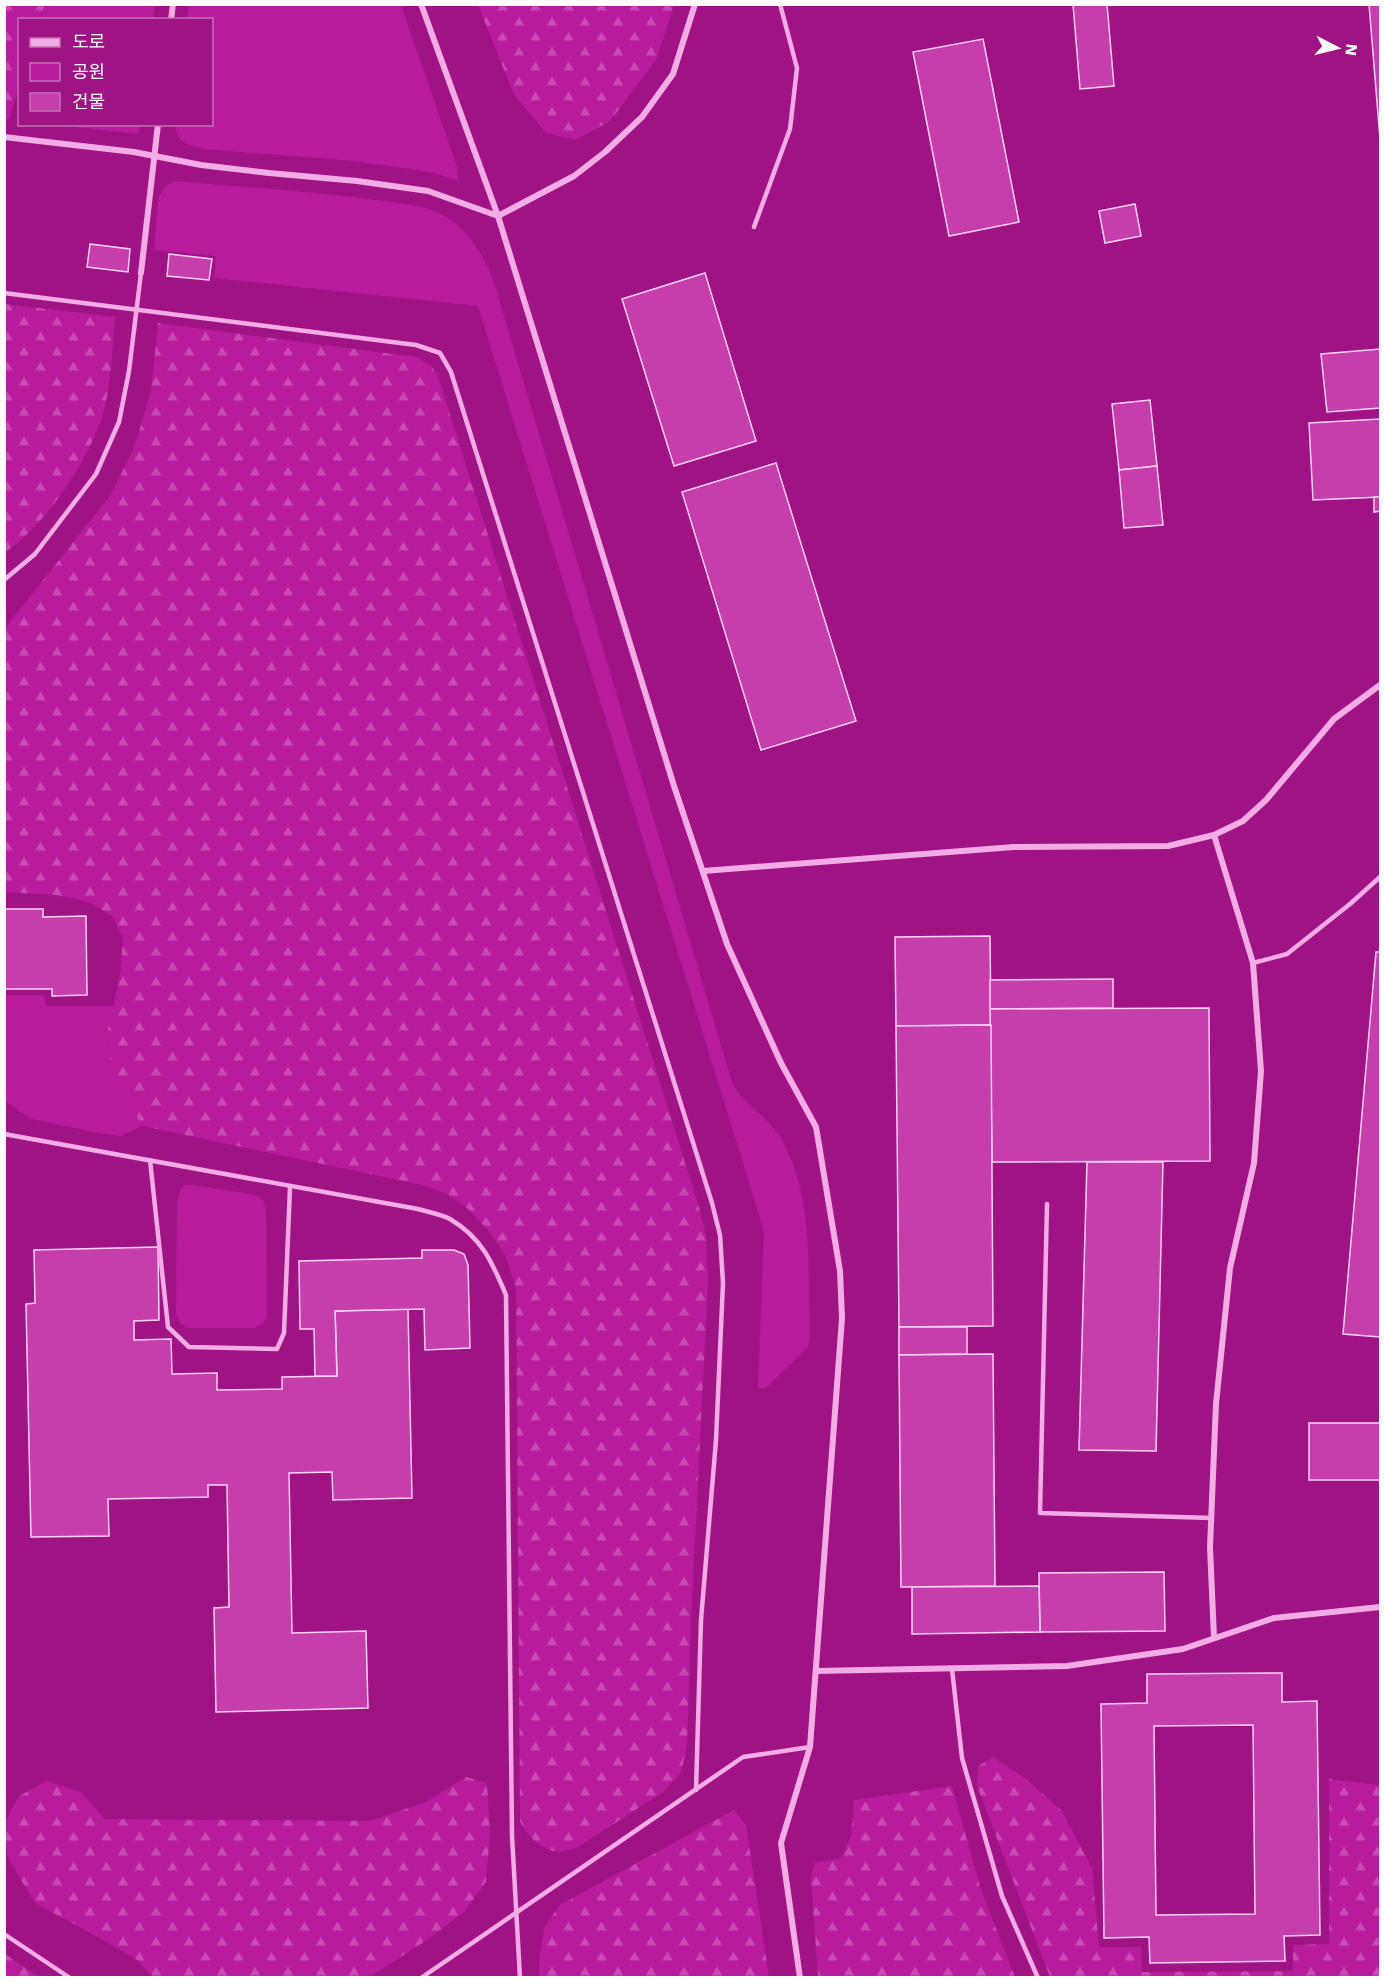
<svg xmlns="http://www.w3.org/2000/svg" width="1385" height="1982" viewBox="0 0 1385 1982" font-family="'Work Sans','Noto Sans KR',sans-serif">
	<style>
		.green { fill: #b91b9d }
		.forest { fill: url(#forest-firs) }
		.building { fill: #c63dac; stroke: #fdd4f6; stroke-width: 1.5; fill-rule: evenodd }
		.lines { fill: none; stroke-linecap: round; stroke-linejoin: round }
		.service { stroke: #f4ace7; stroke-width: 4.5 }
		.minor { stroke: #f4ace7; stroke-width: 6 }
	</style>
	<defs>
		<pattern id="forest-firs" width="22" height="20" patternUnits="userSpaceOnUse" patternTransform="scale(1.5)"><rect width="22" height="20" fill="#b91b9d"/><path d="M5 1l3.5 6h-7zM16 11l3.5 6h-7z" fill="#c749b1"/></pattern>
	</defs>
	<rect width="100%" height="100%" fill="#9f1384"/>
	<!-- green -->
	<g class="green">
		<polygon points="45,5 155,5 153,19 40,20"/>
		<path d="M 189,5 L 401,5 L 457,167 L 458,181 L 431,172 L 354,161 L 203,149 C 186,144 178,144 175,125 L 212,124 L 212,20 L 187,19 Z"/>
		<polygon points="55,125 140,125 139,134"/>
		<path d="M 175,181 C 242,187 310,191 376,200 C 398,203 423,204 443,215 C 468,229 482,253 493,279 L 732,1082 C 735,1087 738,1093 742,1097 C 754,1111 771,1121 780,1137 C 815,1195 807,1269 810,1334 L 808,1347 L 766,1388 L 758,1388 L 764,1231 L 478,306 L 214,278 L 216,256 L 154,250 L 158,199 L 164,187 Z"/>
		<polygon points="5,995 44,995 46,1006 114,1006 106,1038 114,1077 142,1126 121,1136 99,1133 31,1119 5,1101"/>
		<polygon points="184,1185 194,1185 256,1195 263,1200 266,1209 267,1316 263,1324 254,1328 188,1328 180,1323 176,1314 177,1201 180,1191"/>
	</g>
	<!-- forest -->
	<g class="forest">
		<polygon points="4,5 45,5 40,19 20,20 19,86 9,119 4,119"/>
		<polygon points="478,5 478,4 674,5 656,60 610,121 575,140 546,133 514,95"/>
		<path d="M 5,304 L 115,317 C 112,349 112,385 102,417 C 90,458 42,530 5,552 Z"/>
		<path d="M 158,323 L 416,357 L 431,365 L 438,376 L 699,1207 L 706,1237 L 708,1282 L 691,1620 L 687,1746 L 681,1773 L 662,1793 L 576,1848 C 571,1849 566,1851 561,1852 C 543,1852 527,1836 520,1821 L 516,1289 L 506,1256 L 488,1230 L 466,1207 L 447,1194 L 422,1185 L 142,1126 L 114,1078 L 106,1038 L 120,976 L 123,938 L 112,916 L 89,902 L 56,895 L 5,892 L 5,628 L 110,496 L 134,448 L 151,391 Z"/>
		<polygon points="993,1757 1025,1778 1062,1811 1092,1868 1099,1947 1141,1947 1142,1972 1293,1971 1293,1945 1329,1944 1329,1779 1380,1785 1380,1977 1050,1977 977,1786 978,1766"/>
		<polygon points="466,1777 487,1783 490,1834 486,1882 464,1912 427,1940 370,1977 153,1977 137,1960 105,1941 35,1903 9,1860 5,1839 5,1822 19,1796 47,1781 82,1793 105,1819 370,1821 426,1802"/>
		<polygon points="952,1786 981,1890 1015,1977 818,1977 811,1878 814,1863 841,1858 851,1836 854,1800"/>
		<polygon points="734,1810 746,1825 769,1977 539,1977 540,1952 545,1926 560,1905"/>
		<polygon points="4,1954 5,1954 39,1977 5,1977"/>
	</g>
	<!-- building -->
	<g class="building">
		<polygon points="1073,4 1107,4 1114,86 1080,89"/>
		<polygon points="1369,4 1380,4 1380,139"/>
		<polygon points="983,39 1019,222 949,236 913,52"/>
		<polygon points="1135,204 1141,236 1105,243 1099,211"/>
		<polygon points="90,244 130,249 128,272 87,267"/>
		<polygon points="169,254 212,259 209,280 167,276"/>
		<polygon points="705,273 756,441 674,466 622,299"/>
		<polygon points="1380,349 1380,408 1327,412 1321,354"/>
		<polygon points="1150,400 1157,466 1119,470 1112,404"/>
		<polygon points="1380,419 1380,497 1313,500 1309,423"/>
		<polygon points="776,463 856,721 761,750 682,492"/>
		<polygon points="1157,466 1163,525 1124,528 1119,470"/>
		<polygon points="1374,497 1380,497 1380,511 1374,512"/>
		<polygon points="4,909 43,909 43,917 86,916 87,995 52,996 52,989 4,989"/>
		<polygon points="990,936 991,1025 896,1026 895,937"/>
		<polygon points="1376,952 1380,952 1380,1337 1343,1334"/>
		<polygon points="1113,979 1113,1008 990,1009 990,980"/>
		<polygon points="1209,1008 1210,1161 992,1162 990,1009"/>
		<polygon points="991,1025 993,1326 899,1327 896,1026"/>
		<polygon points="1087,1162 1163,1162 1156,1451 1079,1450"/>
		<polygon points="158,1247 159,1320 134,1321 134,1340 171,1339 172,1374 217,1373 217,1390 282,1389 282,1377 337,1376 335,1311 408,1309 412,1498 333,1500 332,1472 289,1473 292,1633 366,1631 368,1708 216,1712 214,1608 229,1607 227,1485 208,1485 208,1497 108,1499 109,1536 31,1537 26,1304 35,1303 34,1250"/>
		<polygon points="422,1250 454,1250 464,1254 468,1265 470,1348 425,1350 424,1309 335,1311 337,1376 315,1376 314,1329 300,1329 299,1261 422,1258"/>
		<polygon points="899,1327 967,1327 967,1354 899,1355"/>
		<polygon points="993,1354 995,1586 901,1587 899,1355"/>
		<rect x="1309" y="1423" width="71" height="57"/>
		<polygon points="1164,1572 1165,1631 1040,1632 1039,1573"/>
		<polygon points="1039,1586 1040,1632 912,1634 912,1587"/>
		<path d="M 1282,1673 L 1282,1702 L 1317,1701 L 1320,1935 L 1284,1936 L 1285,1961 L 1150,1963 L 1149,1937 L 1104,1938 L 1101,1704 L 1147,1703 L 1147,1674 ZM 1253,1725 L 1255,1914 L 1156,1915 L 1154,1726 Z"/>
	</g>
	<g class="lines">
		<!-- service -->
		<g class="service">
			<polyline points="754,227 790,129 797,68 780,4"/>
			<polyline points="4,293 416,345 440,353 451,372 712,1203 720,1235 723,1283 716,1440 701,1620 696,1790"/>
			<polyline points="4,580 35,554 96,474 119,422 129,371 141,273"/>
			<polyline points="1253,963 1287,954 1350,904 1380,877"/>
			<path d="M 4,1134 L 418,1209 C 428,1212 440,1214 450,1219 C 482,1238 492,1262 506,1295 L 512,1836 L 520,1978"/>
			<polyline points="150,1160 168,1327 189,1347 277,1349 284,1333 290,1187"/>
			<polyline points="1047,1204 1040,1513 1212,1518"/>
			<polyline points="952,1669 962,1758 1002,1896 1038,1978"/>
			<polyline points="4,1934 70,1978"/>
			<polyline points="421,1978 743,1757 810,1747"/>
		</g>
		<!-- minor -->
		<g class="minor">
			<polyline points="421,4 498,216 674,786 727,944 781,1063 816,1127 840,1271 842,1318 810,1747 781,1843 800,1978"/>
			<polyline points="171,20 173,4"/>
			<polyline points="4,137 134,152 201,165 269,173 357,181 428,191 498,216 574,176 605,152 642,117 673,74 695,4"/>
			<polyline points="141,273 158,124"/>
			<polyline points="1214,835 1253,963 1261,1071 1254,1163 1230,1268 1216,1404 1210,1547 1214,1638"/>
			<polyline points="703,871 1014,847 1168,846 1214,835 1243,821 1266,800 1334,719 1380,685"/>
			<polyline points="816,1671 1067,1666 1183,1649 1274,1618 1380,1607"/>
		</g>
	</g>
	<!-- border -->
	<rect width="1385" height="1982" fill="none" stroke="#ffffff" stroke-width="12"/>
	<!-- legend -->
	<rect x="18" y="18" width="195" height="108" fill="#9f1384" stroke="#c571b5" stroke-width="1.5"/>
	<rect x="30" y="38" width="30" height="9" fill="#f4ace7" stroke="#c571b5" stroke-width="1.5"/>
	<text x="72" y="48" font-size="18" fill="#ffffff">도로</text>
	<rect x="30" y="63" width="30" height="18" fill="#b91b9d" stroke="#c571b5" stroke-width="1.5"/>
	<text x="72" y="78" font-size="18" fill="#ffffff">공원</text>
	<rect x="30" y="93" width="30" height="18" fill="#c63dac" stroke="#c571b5" stroke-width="1.5"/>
	<text x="72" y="108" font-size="18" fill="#ffffff">건물</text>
	<!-- north arrow -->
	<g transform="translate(1337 48) rotate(97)" stroke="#9f1384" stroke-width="4.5" paint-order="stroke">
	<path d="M0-4.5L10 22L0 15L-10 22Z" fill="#ffffff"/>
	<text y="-9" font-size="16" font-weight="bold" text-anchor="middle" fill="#ffffff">N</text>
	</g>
</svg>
